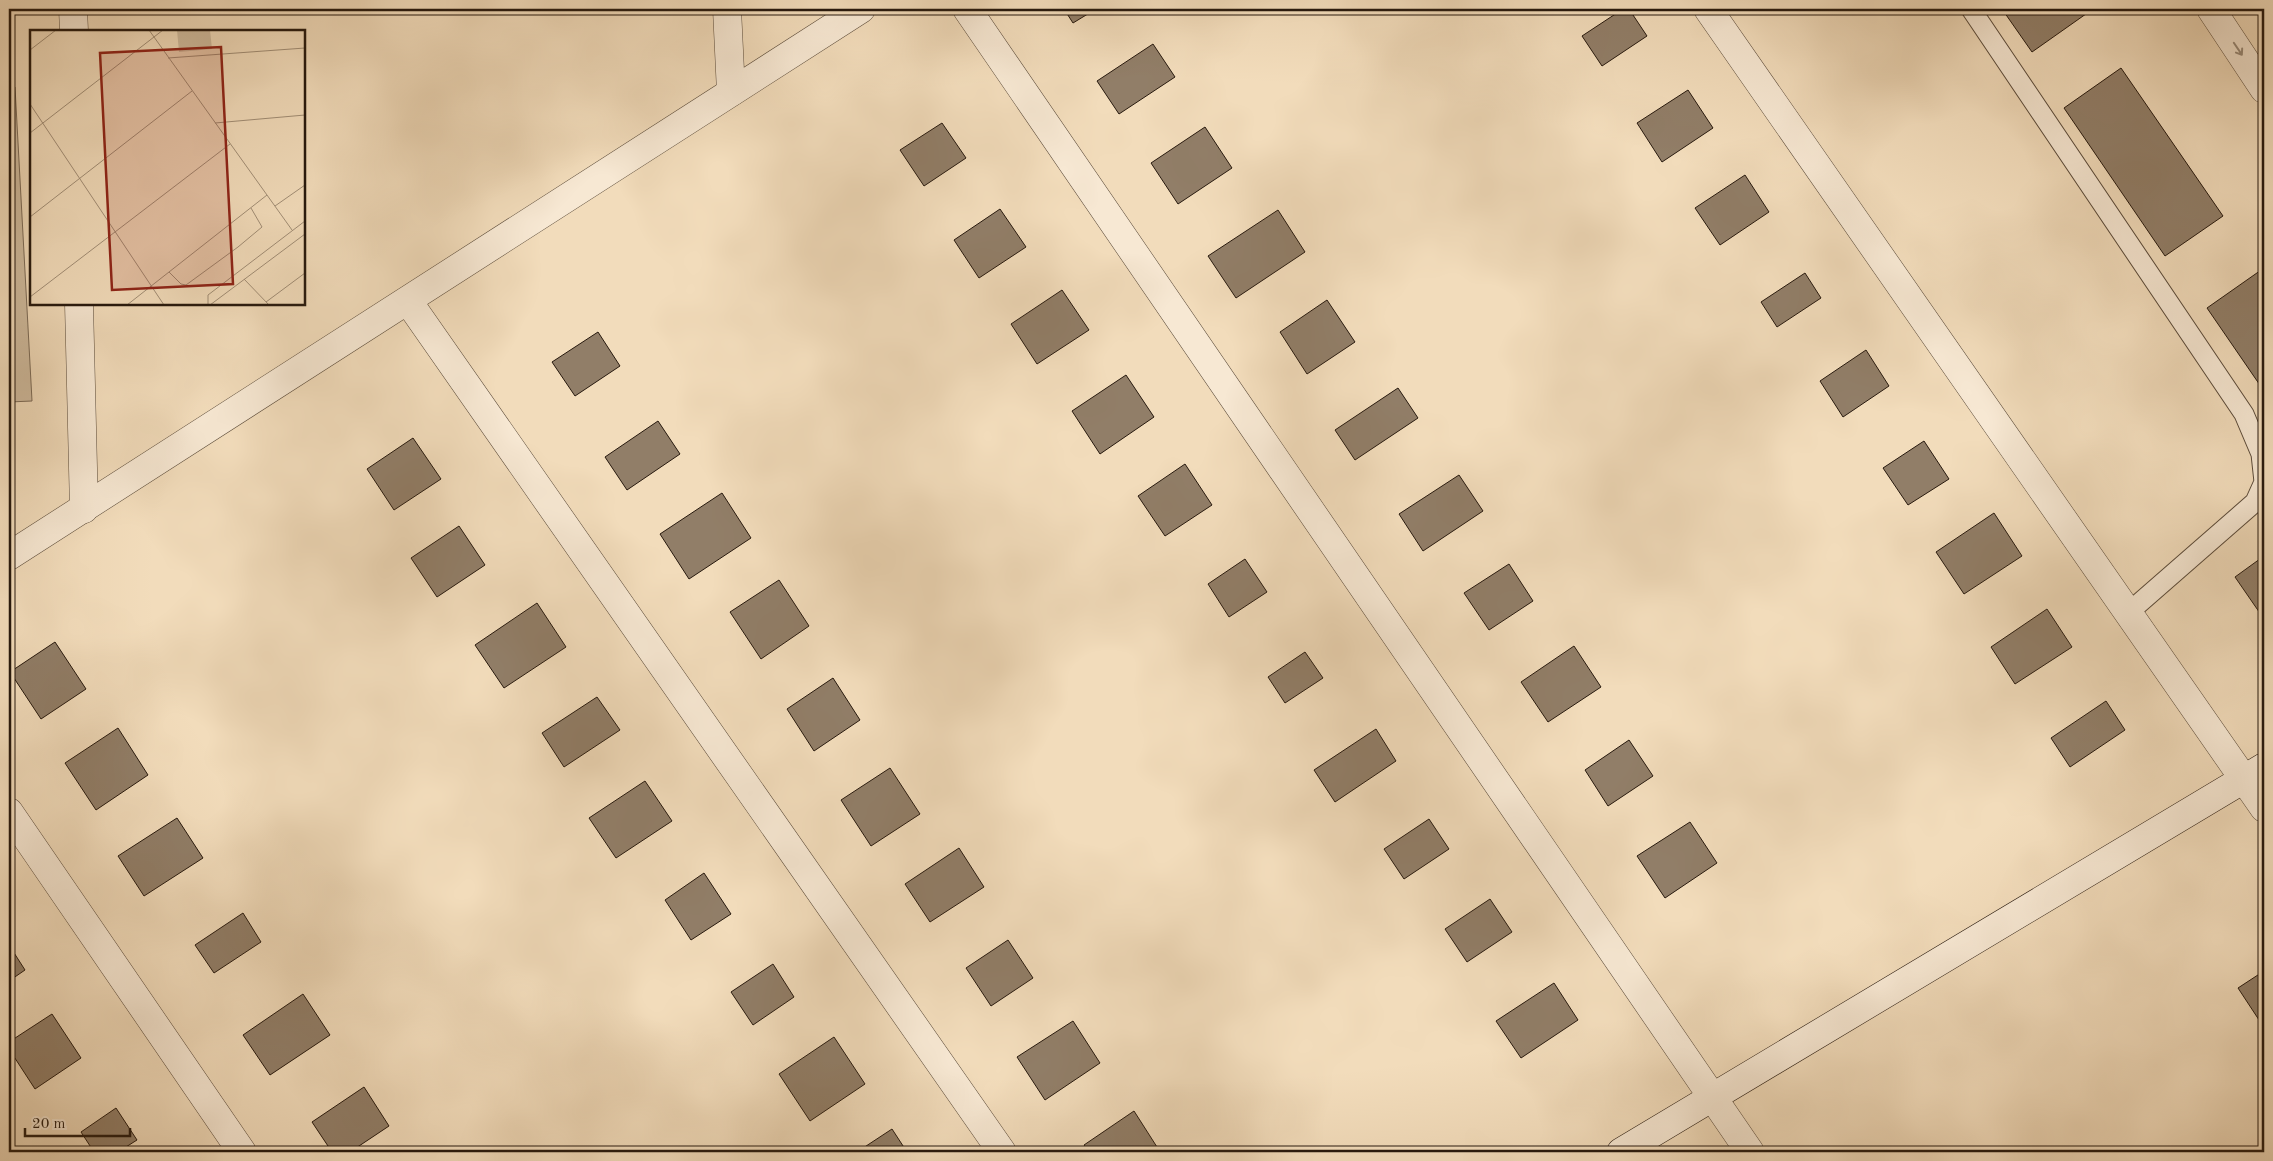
<svg xmlns="http://www.w3.org/2000/svg" width="2273" height="1161" viewBox="0 0 2273 1161" font-family="'Old Standard TT',serif">
	<style>
		.green { fill: #cfbb9e; stroke: #7b6a56 }
		.building { fill: #917e68; stroke: #27190e }
		.lines { fill: none; stroke-linecap: round; stroke-linejoin: round }
		.lane-casing { stroke: #5a4a39; stroke-width: 21 }
		.street-casing { stroke: #5a4a39; stroke-width: 29 }
		.secondary-casing { stroke: #27190e; stroke-width: 29 }
		.lane { stroke: #f7e8d3; stroke-width: 19 }
		.street { stroke: #f7e8d3; stroke-width: 28 }
		.secondary { stroke: #f7e8d3; stroke-width: 28 }
		.oneway { stroke: #998b7a }
		.inset-road { fill: none; stroke: #a18e76; stroke-width: 1 }
		.view { fill: #8f2418; fill-opacity: 0.15; stroke: #8f2418; stroke-width: 2.5 }
		.inset-edge { fill: none; stroke: #27190e; stroke-width: 2.5 }
	</style>
	<rect width="100%" height="100%" fill="#f2dcbb"/>
	<filter id="stains"><feTurbulence type="fractalNoise" baseFrequency=".004" numOctaves="4"/><feColorMatrix values="0 0 0 0 .2 0 0 0 0 .09 0 0 0 0 .02 0 0 0 .5 -.17"/></filter>
	<radialGradient id="worn" r=".72"><stop offset=".6" stop-color="#630" stop-opacity="0"/><stop offset="1" stop-color="#630" stop-opacity=".3"/></radialGradient>
	<!-- green -->
	<polygon class="green" points="15,87 32,401 9,402 9,88"/>
	<!-- building -->
	<g class="building">
		<polygon points="591,9 639,9 592,13"/>
		<polygon points="1064,9 1096,9 1073,23"/>
		<polygon points="1623,9 1629,9 1647,36 1602,66 1582,36"/>
		<polygon points="2002,9 2093,9 2032,52"/>
		<polygon points="1153,44 1175,77 1119,114 1097,81"/>
		<polygon points="2121,68 2223,216 2165,256 2064,108"/>
		<polygon points="1688,90 1713,128 1662,162 1637,123"/>
		<polygon points="942,123 966,158 924,186 900,150"/>
		<polygon points="1205,127 1232,168 1178,204 1151,163"/>
		<polygon points="1745,175 1769,212 1720,245 1695,208"/>
		<polygon points="1000,209 1026,247 979,278 954,240"/>
		<polygon points="1278,210 1305,252 1236,298 1208,256"/>
		<polygon points="2264,268 2264,391 2207,308"/>
		<polygon points="1805,273 1821,298 1777,327 1761,302"/>
		<polygon points="1062,290 1089,330 1037,364 1011,324"/>
		<polygon points="1327,300 1355,342 1307,374 1280,332"/>
		<polygon points="598,332 620,366 575,396 552,362"/>
		<polygon points="1866,350 1889,386 1843,417 1820,381"/>
		<polygon points="1126,375 1154,417 1100,454 1072,411"/>
		<polygon points="1398,388 1418,418 1355,460 1335,430"/>
		<polygon points="658,421 680,454 627,490 605,457"/>
		<polygon points="413,438 441,479 394,510 367,469"/>
		<polygon points="1924,441 1949,479 1908,505 1883,468"/>
		<polygon points="1185,464 1212,505 1165,536 1138,496"/>
		<polygon points="1459,475 1483,511 1423,551 1399,514"/>
		<polygon points="722,493 751,538 689,579 660,534"/>
		<polygon points="1994,513 2022,556 1964,594 1936,552"/>
		<polygon points="459,526 485,565 437,597 411,558"/>
		<polygon points="2264,556 2264,619 2235,577"/>
		<polygon points="1245,559 1267,592 1229,617 1208,584"/>
		<polygon points="1509,564 1533,601 1489,630 1464,593"/>
		<polygon points="779,580 809,626 761,659 730,612"/>
		<polygon points="537,603 566,647 504,688 475,645"/>
		<polygon points="2047,609 2072,647 2015,684 1991,647"/>
		<polygon points="55,642 86,689 41,719 10,672"/>
		<polygon points="1574,646 1601,687 1548,722 1521,682"/>
		<polygon points="1305,652 1323,678 1285,703 1268,677"/>
		<polygon points="833,678 860,720 814,751 787,709"/>
		<polygon points="597,697 620,730 564,767 542,733"/>
		<polygon points="2106,701 2125,730 2070,767 2051,738"/>
		<polygon points="118,728 148,775 96,810 65,763"/>
		<polygon points="1376,729 1396,761 1335,802 1314,770"/>
		<polygon points="1629,740 1653,776 1608,806 1585,770"/>
		<polygon points="890,768 920,814 871,846 841,800"/>
		<polygon points="645,781 672,821 616,858 589,818"/>
		<polygon points="177,818 203,858 144,896 118,856"/>
		<polygon points="1429,819 1449,849 1404,879 1384,849"/>
		<polygon points="1690,822 1717,863 1665,898 1637,856"/>
		<polygon points="959,848 984,887 930,922 905,884"/>
		<polygon points="704,873 731,914 691,940 665,900"/>
		<polygon points="1490,899 1512,932 1467,962 1445,929"/>
		<polygon points="243,913 261,942 214,973 195,945"/>
		<polygon points="1008,940 1033,978 991,1006 966,968"/>
		<polygon points="9,945 25,970 9,981"/>
		<polygon points="773,964 794,997 753,1025 731,992"/>
		<polygon points="2264,971 2264,1026 2263,1026 2238,988"/>
		<polygon points="1554,983 1578,1020 1521,1058 1496,1021"/>
		<polygon points="303,994 330,1035 270,1075 243,1035"/>
		<polygon points="52,1014 81,1058 35,1089 9,1049 9,1042"/>
		<polygon points="1073,1021 1100,1063 1045,1100 1017,1057"/>
		<polygon points="834,1037 865,1084 810,1121 779,1074"/>
		<polygon points="364,1087 389,1126 350,1152 332,1152 312,1122"/>
		<polygon points="116,1108 137,1140 118,1152 94,1152 81,1132"/>
		<polygon points="1134,1111 1157,1147 1149,1152 1089,1152 1084,1145"/>
		<polygon points="892,1129 907,1152 857,1152"/>
	</g>
	<g class="lines">
		<!-- lane casing -->
		<g class="lane-casing">
			<polyline id="lane" points="1971,9 2244,414 2261,454 2264,482 2255,502 2128,613"/>
		</g>
		<!-- street casing -->
		<g class="street-casing">
			<g id="street">
				<polyline points="73,9 74,31"/>
				<polyline points="727,9 731,92"/>
				<polyline points="967,9 1750,1152"/>
				<polyline points="1708,9 2264,808"/>
				<polyline points="2211,9 2264,89"/>
				<polyline points="408,301 1002,1152"/>
				<polyline points="79,304 84,509"/>
				<polyline points="9,556 861,9"/>
				<polyline points="9,812 242,1152"/>
			</g>
		</g>
		<!-- secondary casing -->
		<g class="secondary-casing">
			<polyline id="secondary" points="1621,1152 2264,767"/>
		</g>
		<!-- lane -->
		<use href="#lane" class="lane"/>
		<!-- street -->
		<use href="#street" class="street"/>
		<!-- secondary -->
		<use href="#secondary" class="secondary"/>
	</g>
	<!-- one-way arrows -->
	<defs><path id="oneway-shaft" d="M-6 0H5M1.5-3L5.5 0L1.5 3" fill="none" stroke-width="1.6" stroke-linecap="round" stroke-linejoin="round" transform="scale(1.25)"/></defs>
	<use class="oneway" href="#oneway-shaft" transform="translate(2238 49) rotate(56)"/>
	<!-- overview -->
	<g transform="translate(30 30)">
		<rect width="275" height="275" fill="#f2dcbb"/>
		<path d="M 147,0 L 180,0 L 182,19 L 149,22 Z" fill="#cfbb9e"/>
		<path class="inset-road" d="M 119,0 L 262,200M 0,20 L 26,0M 138,28 L 275,18M 0,74 L 134,275M 185,93 L 275,85M 0,103 L 133,0M 245,176 L 275,155M 0,187 L 162,61M 139,242 L 151,254 L 156,255 L 208,217 L 232,197 L 221,178M 214,249 L 239,275M 0,267 L 200,114M 236,272 L 275,243M 97,275 L 237,165M 178,275 L 178,265 L 275,191M 180,275 L 275,204"/>
		<path class="view" d="M 191,17 L 203,254 L 82,260 L 70,23 Z"/>
		<rect width="275" height="275" class="inset-edge"/>
	</g>
	<!-- margin -->
	<rect width="2273" height="1161" fill="none" stroke="#f2dcbb" stroke-width="30"/>
	<rect x="10" y="10" width="2253" height="1141" fill="none" stroke="#27190e" stroke-width="2.5"/>
	<rect x="15" y="15" width="2243" height="1131" fill="none" stroke="#27190e"/>
	<!-- scale -->
	<path d="M25 1128v8h105v-8" fill="none" stroke="#27190e" stroke-width="2.5"/>
	<text x="32" y="1128" font-size="15" fill="#27190e" stroke="#f7e8d3" stroke-width="4" paint-order="stroke">20 m</text>
	<rect width="100%" height="100%" filter="url(#stains)"/>
	<rect width="100%" height="100%" fill="url(#worn)"/>
</svg>
